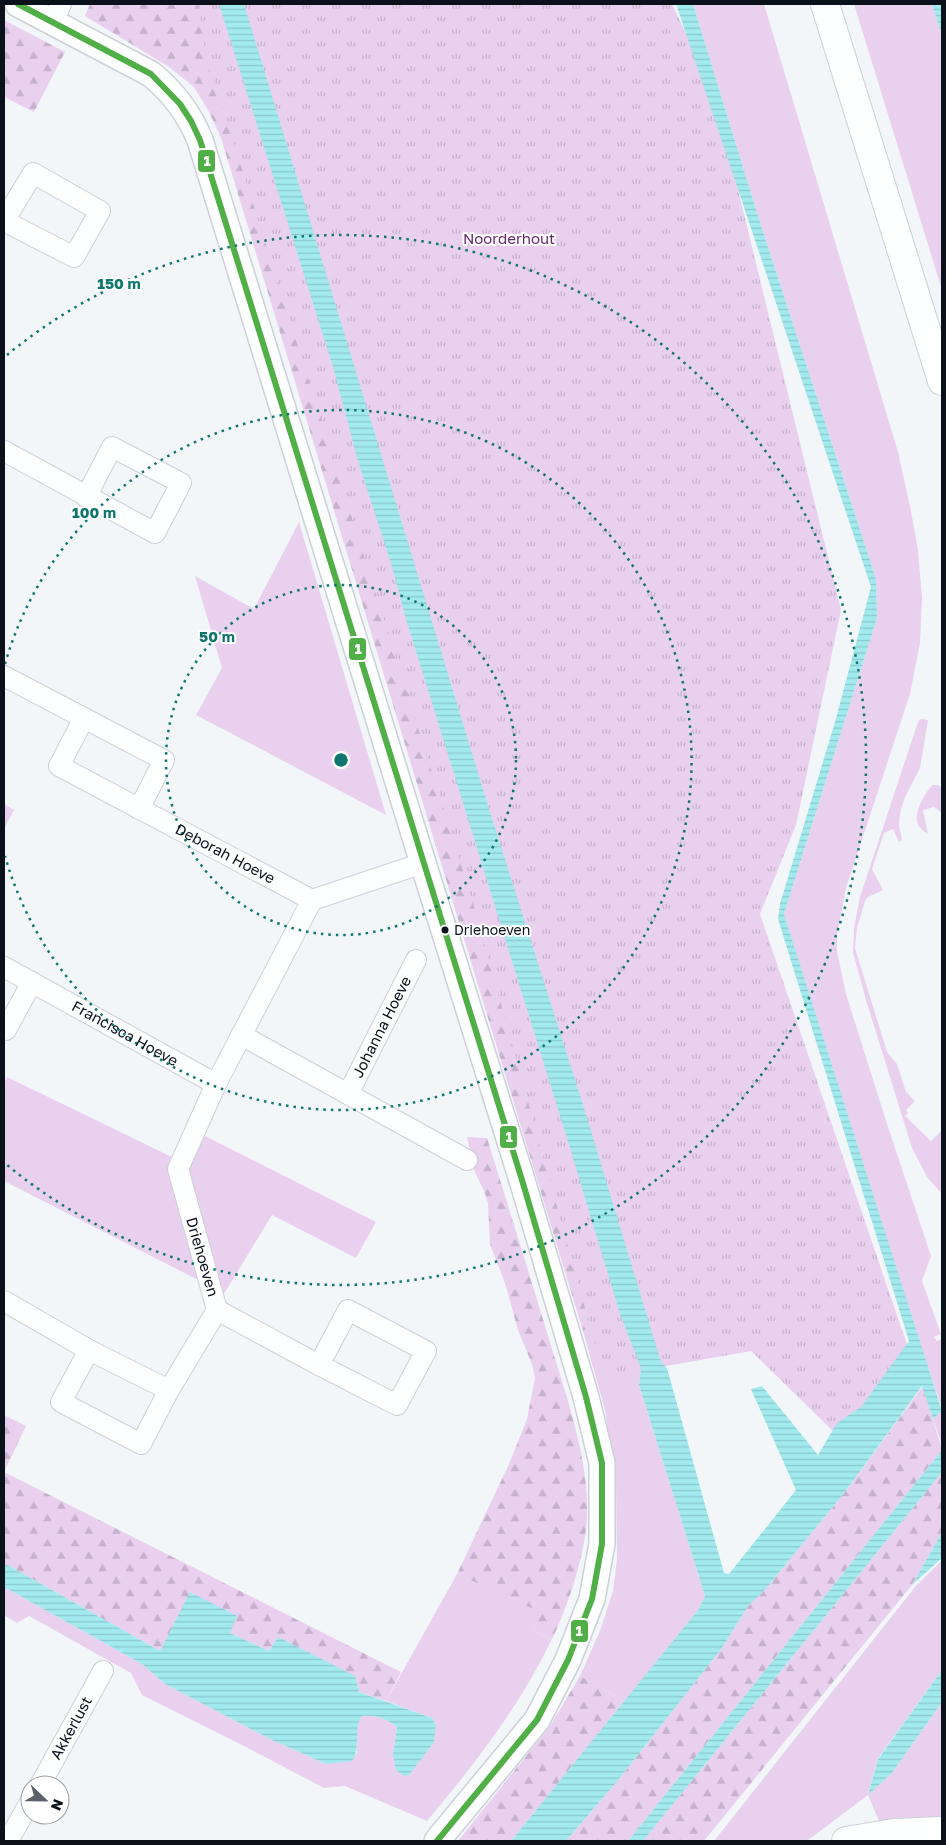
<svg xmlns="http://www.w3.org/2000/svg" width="946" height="1845" viewBox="0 0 946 1845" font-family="'Golos Text',sans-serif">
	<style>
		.green { fill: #e9d0ef }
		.forest { fill: url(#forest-firs) }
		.park { fill: url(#park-tufts) }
		.water { fill: url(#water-rules) }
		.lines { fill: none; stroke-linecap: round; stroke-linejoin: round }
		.minor-casing { stroke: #ccd1d8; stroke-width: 22 }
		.tertiary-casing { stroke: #ccd1d8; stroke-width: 28 }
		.secondary-casing { stroke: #ccd1d8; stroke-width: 30 }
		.motorway-casing { stroke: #ccd1d8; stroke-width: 30 }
		.minor { stroke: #fdfefe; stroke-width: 20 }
		.tertiary { stroke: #fdfefe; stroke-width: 25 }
		.secondary { stroke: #fdfefe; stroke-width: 28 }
		.motorway { stroke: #fdfefe; stroke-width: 28 }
		.bus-1-casing { stroke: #fff; stroke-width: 10 }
		.bus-1 { stroke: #50af46; stroke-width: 6 }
		.ring { fill: none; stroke: #0f766e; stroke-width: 2.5; stroke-dasharray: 2.5 5 }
		.bus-dot { fill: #0a111b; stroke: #fff; stroke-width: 2 }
		.labels { text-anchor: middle; stroke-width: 4; stroke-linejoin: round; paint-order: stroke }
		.bus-label { font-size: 14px; fill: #0a111b; stroke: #fff; text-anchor: start }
		.park-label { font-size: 15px; fill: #63286c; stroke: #fff }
		.street-label { font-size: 15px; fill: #0a111b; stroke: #fff }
		.centre { fill: #0f766e; stroke: #fff; stroke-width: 2.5 }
		.ring-label { font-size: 15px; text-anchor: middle; font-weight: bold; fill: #0f766e; stroke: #fff; stroke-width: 4; stroke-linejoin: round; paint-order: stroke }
		.line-badge { stroke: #fff; stroke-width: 2 }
		.badge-label { font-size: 14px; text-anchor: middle; font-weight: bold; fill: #fff }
	</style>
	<defs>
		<pattern id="forest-firs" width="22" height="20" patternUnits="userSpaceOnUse" patternTransform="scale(1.25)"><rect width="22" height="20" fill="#e9d0ef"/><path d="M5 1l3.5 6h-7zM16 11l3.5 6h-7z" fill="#c6b2cc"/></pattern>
		<pattern id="park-tufts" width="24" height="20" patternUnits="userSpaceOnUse" patternTransform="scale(1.25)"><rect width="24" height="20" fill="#e9d0ef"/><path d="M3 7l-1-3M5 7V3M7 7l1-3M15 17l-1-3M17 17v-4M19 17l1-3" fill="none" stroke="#c6b2cc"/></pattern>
		<pattern id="water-rules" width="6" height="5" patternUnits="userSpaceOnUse" patternTransform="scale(1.25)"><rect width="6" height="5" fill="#a2eaee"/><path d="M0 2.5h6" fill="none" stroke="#8ac8cc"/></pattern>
	</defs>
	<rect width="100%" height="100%" fill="#f3f6f9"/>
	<!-- green -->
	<g class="green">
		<polygon points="693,4 764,4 898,452 911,511 918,550 922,598 920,643 910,694 846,888 837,935 837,951 846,994 888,1127 931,1256 922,1281 941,1334 934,1337 937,1341 942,1339 942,1408 924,1356 784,914 877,618 876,579 758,216"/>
		<polygon points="854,4 932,4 942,36 942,290"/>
		<polygon points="299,522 386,815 196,715 222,668 195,576 254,609"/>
		<polygon points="922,719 928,720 920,768 905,797 900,813 899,825 902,840 899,842 893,829 884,833 872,869 883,890 868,897 865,901 857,928 855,948 887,1052 897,1064 906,1092 915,1101 906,1110 908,1113 905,1116 931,1141 942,1130 942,1194 927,1177 912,1148 866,1000 853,952 854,928 860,897 917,725 919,720"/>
		<path d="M 933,785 L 938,785 L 942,788 L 942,813 L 934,807 L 923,810 L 928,834 C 923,831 918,827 917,822 C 915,810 925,792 933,785 Z"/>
		<polygon points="4,804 14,810 4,829"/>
		<polygon points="7,1077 172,1157 168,1166 204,1283 4,1181 4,1084"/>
		<polygon points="205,1136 376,1222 356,1258 272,1215 219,1302 186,1166"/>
		<polygon points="620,1314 641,1368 639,1385 705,1596 698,1610 625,1701 580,1676 600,1631 613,1591 617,1559 616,1484 605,1410 583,1331"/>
		<polygon points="942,1411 942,1445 933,1419"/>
		<polygon points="942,1560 942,1670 878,1758 868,1794 892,1773 942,1702 942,1818 933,1817 879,1821 868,1795 807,1841 714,1841 915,1587"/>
		<path d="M 457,1574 L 539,1611 L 532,1630 L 552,1639 C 520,1706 474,1765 427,1821 L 345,1786 L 324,1788 L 242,1745 L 142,1695 L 131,1673 L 29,1616 L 17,1623 L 4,1615 L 4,1587 L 142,1664 L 165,1684 L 272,1740 L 326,1764 L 357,1754 L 356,1724 L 361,1716 C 376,1715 385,1718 397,1727 L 393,1755 L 432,1718 L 386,1701 Z"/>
	</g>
	<!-- forest -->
	<g class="forest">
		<polygon points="90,4 219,4 620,1314 583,1331 221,138 209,112 194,87 169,67 85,16"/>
		<polygon points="4,20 65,52 34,112 4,97"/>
		<path d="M 467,1137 L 487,1138 C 509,1209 531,1279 552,1349 C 568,1401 589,1461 587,1516 C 586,1552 568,1607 552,1639 L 532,1630 L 538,1611 L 457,1574 L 509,1464 L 527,1419 L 535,1378 L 532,1364 L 518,1330 L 505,1283 L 490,1244 L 488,1203 L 484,1191 L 474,1170 Z"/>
		<polygon points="923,1386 942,1450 628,1841 566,1841 619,1779 722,1648 748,1606 763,1592 845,1492"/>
		<polygon points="4,1415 26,1426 4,1472 401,1672 386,1701 359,1692 278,1637 269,1651 230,1633 191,1592 160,1651 4,1563"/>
		<polygon points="942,1472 942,1532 912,1585 704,1841 643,1841"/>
		<polygon points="580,1676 625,1701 511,1841 458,1841 550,1726"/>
	</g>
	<!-- park -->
	<polygon class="park" points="199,4 672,4 714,92 841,610 796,825 760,914 914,1365 842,1440 751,1351 604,1377 472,899 227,121 206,60"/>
	<!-- water -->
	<g class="water">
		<polygon points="219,4 244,4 489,809 584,1108 661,1362 667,1368 724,1573 729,1574 796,1490 751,1389 762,1386 818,1455 837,1423 861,1407 909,1341 778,919 780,904 835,722 871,587 676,4 693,4 758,216 876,579 877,618 784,914 942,1411 933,1419 922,1386 845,1492 763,1592 748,1606 722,1648 619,1779 566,1841 511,1841 698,1610 705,1596 639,1385 641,1368 620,1314 570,1148 406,619 391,563 358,461 333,367"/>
		<polygon points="932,4 942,4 942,36"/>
		<polygon points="942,1450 942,1472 643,1841 628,1841"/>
		<polygon points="942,1532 942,1558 912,1585"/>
		<path d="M 4,1563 L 160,1651 L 190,1592 L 237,1616 L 230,1633 L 269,1651 L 278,1637 L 355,1676 L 359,1692 L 432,1718 L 436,1725 L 434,1742 L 409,1775 L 404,1776 L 396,1770 L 393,1755 L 397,1727 C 385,1718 376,1715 362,1716 C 352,1731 362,1747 352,1761 L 326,1764 L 272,1740 L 165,1684 L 142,1664 L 4,1587 Z"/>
		<polygon points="942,1670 942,1702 892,1773 868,1795 878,1759"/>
	</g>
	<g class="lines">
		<!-- minor casing -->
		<g class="minor-casing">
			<g id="minor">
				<polyline points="53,22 61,4"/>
				<polyline points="4,221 74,257 100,211 33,173 4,221"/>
				<polyline points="4,451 155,533 181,483 112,447 86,497"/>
				<polyline points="4,676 164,760 139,809"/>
				<path id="s1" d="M 84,718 L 59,766 L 312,900"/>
				<path id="s2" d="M 4,967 L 216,1084"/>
				<polyline points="4,1028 6,1030 32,982"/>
				<polyline points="241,1035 467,1160"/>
				<path id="s3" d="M 348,1094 L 416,960"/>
				<polyline points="4,1301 89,1350 169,1390"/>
				<polyline points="217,1310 319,1365 397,1405 426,1351 348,1310 319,1365"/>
				<polyline points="89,1350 61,1402 141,1444 169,1390 217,1310 178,1169 216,1084 312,900 423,863"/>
				<path id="s4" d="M 40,1785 L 103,1671"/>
				<polyline points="8,1841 30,1802"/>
			</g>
		</g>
		<!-- tertiary casing -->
		<g class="tertiary-casing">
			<path id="tertiary" d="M 18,4 L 151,74 C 173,92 189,113 200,140 L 423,863 L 522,1180 L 586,1397 L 602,1463 L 602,1544 L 592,1599 L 568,1660 L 537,1720 L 437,1841"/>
		</g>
		<!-- secondary casing -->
		<g class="secondary-casing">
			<polyline id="secondary" points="846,1841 894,1833 942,1831"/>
		</g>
		<!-- motorway casing -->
		<g class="motorway-casing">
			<polyline id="motorway" points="825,4 942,381"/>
		</g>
		<!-- minor -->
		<use href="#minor" class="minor"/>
		<!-- tertiary -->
		<use href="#tertiary" class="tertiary"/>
		<!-- secondary -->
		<use href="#secondary" class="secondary"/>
		<!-- motorway -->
		<use href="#motorway" class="motorway"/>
		<!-- bus-1 casing -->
		<g class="bus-1-casing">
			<polyline id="bus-1" points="18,4 151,74 180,104 191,121 200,140 522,1180 586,1397 602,1463 602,1544 592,1599 568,1660 537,1720 437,1841"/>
		</g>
		<!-- bus-1 -->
		<use href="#bus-1" class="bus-1"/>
	</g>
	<!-- distance rings -->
	<g class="ring">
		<circle cx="341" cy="760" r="175"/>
		<path d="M5 664A350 350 0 1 1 5 856"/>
		<path d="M7 355A525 525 0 1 1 7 1165"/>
	</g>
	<!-- markers -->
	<circle class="bus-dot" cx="445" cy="930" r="4.5"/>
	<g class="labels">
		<!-- bus labels -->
		<g class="bus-label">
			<text x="454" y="935">Driehoeven</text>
		</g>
		<!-- park labels -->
		<g class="park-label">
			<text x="509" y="244">Noorderhout</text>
		</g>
		<!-- street labels -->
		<g class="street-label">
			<text dy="5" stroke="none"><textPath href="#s1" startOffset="242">Deborah Hoeve</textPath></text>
			<text dy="5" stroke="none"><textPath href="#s3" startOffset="75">Johanna Hoeve</textPath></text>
			<text dy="5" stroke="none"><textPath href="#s2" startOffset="138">Francisca Hoeve</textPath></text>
			<text transform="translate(202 1257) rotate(74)" y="5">Driehoeven</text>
			<text dy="5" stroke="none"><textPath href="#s4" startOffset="65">Akkerlust</textPath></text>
		</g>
	</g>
	<circle cx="341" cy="760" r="8" class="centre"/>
	<g class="ring-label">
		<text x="119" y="289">150 m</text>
		<text x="94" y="518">100 m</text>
		<text x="217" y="642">50 m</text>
	</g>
	<g class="line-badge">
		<rect x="197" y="149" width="19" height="24" rx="5" fill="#50af46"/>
		<rect x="348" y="637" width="19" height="24" rx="5" fill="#50af46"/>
		<rect x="499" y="1125" width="19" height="24" rx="5" fill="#50af46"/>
		<rect x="570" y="1619" width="19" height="24" rx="5" fill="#50af46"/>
	</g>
	<g class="badge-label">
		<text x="207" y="166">1</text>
		<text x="358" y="654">1</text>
		<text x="509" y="1142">1</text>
		<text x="579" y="1636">1</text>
	</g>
	<!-- border -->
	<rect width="946" height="1845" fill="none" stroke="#0a111b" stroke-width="10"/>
	<!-- north arrow -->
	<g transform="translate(45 1800) rotate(112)"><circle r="24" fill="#ffffff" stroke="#9da0a4"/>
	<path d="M0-4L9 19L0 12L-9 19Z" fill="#5c6169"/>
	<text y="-8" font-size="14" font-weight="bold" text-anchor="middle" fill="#0a111b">N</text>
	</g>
</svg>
